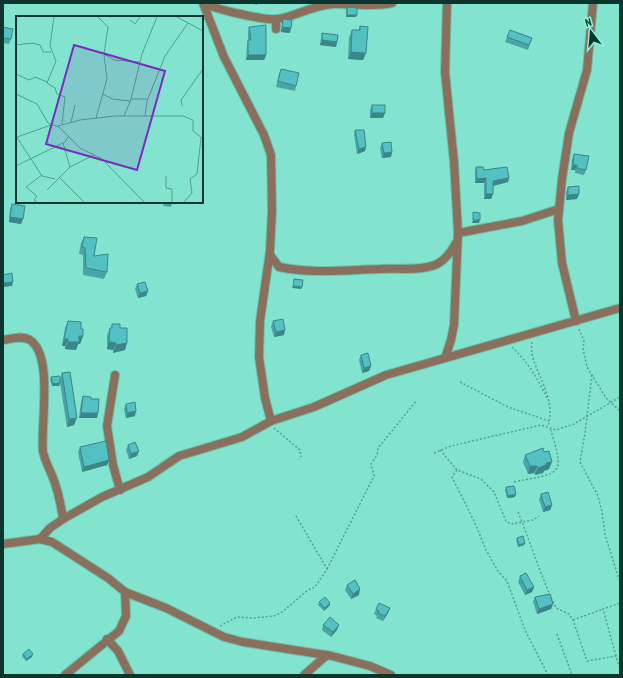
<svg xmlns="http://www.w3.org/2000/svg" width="623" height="678" viewBox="0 0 623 678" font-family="'PT Sans Narrow',sans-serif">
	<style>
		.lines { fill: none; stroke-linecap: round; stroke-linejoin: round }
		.minor-casing { stroke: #6ac1ae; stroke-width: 10 }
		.path { stroke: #54a190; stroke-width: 1.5; stroke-dasharray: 2 2; stroke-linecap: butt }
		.minor { stroke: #8a6f5c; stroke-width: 8 }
		.wall { fill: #47a5a7 }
		.shaded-wall { fill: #3a8688 }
		.building { fill: #53c0c2; stroke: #3a8688 }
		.inset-road { fill: none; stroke: #529e8e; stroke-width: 1 }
		.view { fill: #7b2cbf; fill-opacity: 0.15; stroke: #7b2cbf; stroke-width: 2 }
		.inset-edge { fill: none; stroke: #0a362e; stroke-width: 2 }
	</style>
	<rect width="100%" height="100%" fill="#82e4ce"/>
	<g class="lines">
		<!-- minor casing -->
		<g class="minor-casing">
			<g id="minor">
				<polyline points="203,3 224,57 264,135 271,155 272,211 270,251 260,321 259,357 265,398 271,421"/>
				<path d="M 204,3 C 214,9 266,21 278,19 C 297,16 313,5 334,4 C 354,3 373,8 392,3"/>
				<polyline points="276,29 276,19"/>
				<polyline points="458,233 522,221 559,209"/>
				<path d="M 270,255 L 279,267 C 313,274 346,270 380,269 C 398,268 419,271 435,265 C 445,261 451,252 456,243"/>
				<polyline points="576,321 562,263 558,220 562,179 569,133 587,70 593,3"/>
				<path d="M 3,340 C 11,339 22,335 30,340 C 54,356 40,426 43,452 C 45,461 50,470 53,478 C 58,491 61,505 63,519"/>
				<polyline points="445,358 451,340 454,325 458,233 454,162 445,72 447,3"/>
				<polyline points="115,375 107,426 113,465 120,490"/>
				<polyline points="40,539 50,528 63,519 102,497 148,477 179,456 242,437 271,421 314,407 386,375 620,308"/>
				<polyline points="3,544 40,539 52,542 108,578 125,592 166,608 224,637 243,642 332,656 370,666 391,675"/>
				<polyline points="107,639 118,651 130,675"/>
				<polyline points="65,675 119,631 126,616 125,592"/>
				<polyline points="304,675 327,655"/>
			</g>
		</g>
		<!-- path -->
		<g class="path">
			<polyline points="579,329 584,341 583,349 587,367 606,398 620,411"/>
			<path d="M 532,342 C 527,366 558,393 548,426"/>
			<path d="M 512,347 C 527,361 538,379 547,398"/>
			<polyline points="592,375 585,433 580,462 598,496 602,512 605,535 620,582"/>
			<polyline points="460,382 508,407 549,421"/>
			<polyline points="274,428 300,450 301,457"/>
			<polyline points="440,450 457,470 481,479 494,492 506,521 511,524 533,520 539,516"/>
			<polyline points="434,453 451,446 541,425 556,430 574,424 620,397"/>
			<polyline points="457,470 452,477 475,523 486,550 498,571 507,581 525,630 548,675"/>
			<path d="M 514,482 C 561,472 566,478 550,428"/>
			<path d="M 518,512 C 531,544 541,577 556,608 L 569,614 L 573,620 L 587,661 L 616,656 L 620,669"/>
			<polyline points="327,569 374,476 371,464 377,455 378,448 417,400"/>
			<polyline points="573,620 603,609"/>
			<polyline points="220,626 237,617 253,618 274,616 282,612 308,590 315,587 327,569 296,516"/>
			<polyline points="557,634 572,675"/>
			<polyline points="616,656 603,609 620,603"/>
		</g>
		<!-- minor -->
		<use href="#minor" class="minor"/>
	</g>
	<!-- wall -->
	<g class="wall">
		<polygon points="250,3 258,3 257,5"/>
		<polygon points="347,7 356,17 346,17 346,10"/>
		<polygon points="283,19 290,33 281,32 282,24"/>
		<polygon points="360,26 366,53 363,60 348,59 349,37 352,30 359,30"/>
		<polygon points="3,27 11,39 9,44 3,43"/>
		<polygon points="249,27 266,55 264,60 246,60 247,45 248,40 248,32"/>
		<polygon points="510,30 532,38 528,50 505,42"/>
		<polygon points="322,33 337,42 336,47 320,45 321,38"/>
		<polygon points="281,69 296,86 295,91 276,87 279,74"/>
		<polygon points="372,105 383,118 370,118 370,110"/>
		<polygon points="355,130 366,147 365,151 357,154 354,134"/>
		<polygon points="382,143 392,152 391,157 382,158 380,148"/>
		<polygon points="574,154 586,170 584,175 575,173 575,170 571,170 572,159"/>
		<polygon points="476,167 484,170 509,178 508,182 493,186 493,194 491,199 484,199 484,183 475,183 475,171"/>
		<polygon points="568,187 579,194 577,199 566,200 566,192"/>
		<polygon points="164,202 172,202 171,207 163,206"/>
		<polygon points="12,204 23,219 21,224 9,222 10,209"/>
		<polygon points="84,237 94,256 107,272 104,279 83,275 83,255 79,254 81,243"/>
		<polygon points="137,284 148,291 146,296 138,298 135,289"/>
		<polygon points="68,321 81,329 83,336 80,344 78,344 76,350 65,349 65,346 62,346 65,328"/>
		<polygon points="273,321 285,330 284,335 274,337 271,327"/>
		<polygon points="112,324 120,328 125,350 113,353 113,350 107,349 107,335 110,328 111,328"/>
		<polygon points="361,355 371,366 369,371 362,373 359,360"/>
		<polygon points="62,373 74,425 67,427 60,383 59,386 52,386 50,380 51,377 60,380"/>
		<polygon points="83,396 91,399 98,413 97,418 79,418 81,402"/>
		<polygon points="126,404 135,416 126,418 124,409"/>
		<polygon points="128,445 137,456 129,459 126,450"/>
		<polygon points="80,447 109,460 107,465 82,472 78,452"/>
		<polygon points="525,455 549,469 544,471 543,473 535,475 534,473 528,474 523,462"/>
		<polygon points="506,487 515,497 507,498 505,490"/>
		<polygon points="541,494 552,505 550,510 543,512 539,499"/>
		<polygon points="517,538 525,543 524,545 518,547 516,540"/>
		<polygon points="520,576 534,587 532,592 525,595 518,582"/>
		<polygon points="347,585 359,595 351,599 345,590"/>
		<polygon points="535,597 553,604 551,609 537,614 533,602"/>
		<polygon points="319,602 330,603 330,605 324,611 318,605"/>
		<polygon points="390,608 388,613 383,621 376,618 377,616 374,614 376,609"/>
		<polygon points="323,625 337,630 331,637 322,630"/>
		<polygon points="23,654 32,657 26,661 22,656"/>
	</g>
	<!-- shaded-wall -->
	<g class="shaded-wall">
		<polygon points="347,15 357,15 356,17 346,17"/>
		<polygon points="282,27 291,28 290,33 281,32"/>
		<polygon points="322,40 337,42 336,47 320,45"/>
		<polygon points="351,52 366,53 363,60 348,59"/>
		<polygon points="248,55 266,55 264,60 246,60"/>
		<polygon points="372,113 385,113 383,118 370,118"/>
		<polygon points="366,147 365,151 357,154 359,149"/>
		<polygon points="392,152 391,157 382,158 384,153"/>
		<polygon points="573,165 577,165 575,170 571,170"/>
		<polygon points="486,178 484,183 475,183 477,179"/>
		<polygon points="509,178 508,182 492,186 493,181"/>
		<polygon points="486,194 493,194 491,199 484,199"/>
		<polygon points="579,194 577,199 566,200 568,195"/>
		<polygon points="10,217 23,219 21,224 9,222"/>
		<polygon points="473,220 480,220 479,223 472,223"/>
		<polygon points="13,282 12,286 3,287 3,283"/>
		<polygon points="293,286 302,287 301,289 292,288"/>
		<polygon points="148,291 146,296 138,298 140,293"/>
		<polygon points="285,330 284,335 274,337 276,332"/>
		<polygon points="79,336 83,336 80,344 78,344 76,350 65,349 68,342"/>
		<polygon points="64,339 68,339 65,346 62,346"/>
		<polygon points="109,342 116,343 113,350 107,349"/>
		<polygon points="127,343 125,350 113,353 116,345"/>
		<polygon points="371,366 369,371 362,373 364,368"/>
		<polygon points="60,383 59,386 52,386 53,384"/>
		<polygon points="136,411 135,416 126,418 127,413"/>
		<polygon points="81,413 98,413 97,418 79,418"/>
		<polygon points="77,418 74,425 67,427 69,419"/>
		<polygon points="139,451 137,456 129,459 131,454"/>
		<polygon points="109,460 107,465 82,472 84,467"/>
		<polygon points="552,462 549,469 544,471 543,473 535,475 538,468 546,463"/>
		<polygon points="530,466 537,466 534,473 528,474"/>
		<polygon points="516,494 515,497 507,498 508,496"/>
		<polygon points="552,505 550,510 543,512 545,507"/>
		<polygon points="525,543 524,545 518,547 519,545"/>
		<polygon points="534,587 532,592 525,595 527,590"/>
		<polygon points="360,589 359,595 351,599 353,594"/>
		<polygon points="330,603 330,605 324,611 325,608"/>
		<polygon points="553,604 551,609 537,614 539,609"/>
		<polygon points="390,608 388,613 383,621 385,616"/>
		<polygon points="339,625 337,630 331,637 333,632"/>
		<polygon points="33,654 32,657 26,661 27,659"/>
	</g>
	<!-- building -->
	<g class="building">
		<polygon points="347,7 357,8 357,15 347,15"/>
		<polygon points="283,19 292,20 291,28 282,27"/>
		<polygon points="266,25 266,55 248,55 248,40 251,40 249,27"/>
		<polygon points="360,26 368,27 366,53 351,52 352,30 360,30"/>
		<polygon points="3,27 13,29 11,39 3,38"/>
		<polygon points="510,30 532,38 529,45 507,37"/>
		<polygon points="322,33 338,35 337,42 322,40"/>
		<polygon points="281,69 299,73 296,86 278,81"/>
		<rect x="372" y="105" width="13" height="8"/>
		<polygon points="355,130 364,130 366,147 359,149"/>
		<polygon points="391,142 392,152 384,153 382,143"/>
		<polygon points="574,154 589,156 586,170 577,168 577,165 573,165"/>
		<polygon points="476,167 483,167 484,170 507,167 509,178 493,181 493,194 486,194 486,178 477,179"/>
		<polygon points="579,186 579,194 568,195 568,187"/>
		<polygon points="165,202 172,202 172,204 164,203"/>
		<polygon points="12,204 25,206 23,219 10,217"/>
		<polygon points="473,212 480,213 480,220 473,220"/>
		<polygon points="84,237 97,238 94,256 108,254 107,272 86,268 85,248 82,247"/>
		<polygon points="12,273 13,282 3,283 3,275"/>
		<polygon points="294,279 303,280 302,287 293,286"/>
		<polygon points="145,282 148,291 140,293 137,284"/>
		<polygon points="283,319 285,330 276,332 273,321"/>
		<polygon points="68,321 81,322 81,329 83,329 83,336 79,336 79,342 68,342 68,339 64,339"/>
		<polygon points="112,324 120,324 120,328 127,328 127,343 116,345 116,343 109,342 110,328 112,328"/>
		<polygon points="368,353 371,366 364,368 361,355"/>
		<polygon points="70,372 77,418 69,419 62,373"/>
		<polygon points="60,376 60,383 53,384 51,377"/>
		<polygon points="83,396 91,397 91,399 99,399 98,413 81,413"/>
		<polygon points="135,402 136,411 127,413 126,404"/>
		<polygon points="106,441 109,460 84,467 80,447"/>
		<polygon points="135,442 139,451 131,454 128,445"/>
		<polygon points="543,448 544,452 549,451 552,462 546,463 546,465 538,468 537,466 530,466 525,455"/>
		<polygon points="514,486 516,494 508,496 506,487"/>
		<polygon points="548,492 552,505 545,507 541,494"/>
		<polygon points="523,536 525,543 519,545 517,538"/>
		<polygon points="526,573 534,587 527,590 520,576"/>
		<polygon points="355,580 360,589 353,594 347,585"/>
		<polygon points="550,594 553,604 539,609 535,597"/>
		<polygon points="325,597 330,603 325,608 319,602"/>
		<polygon points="379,603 390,608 385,616 378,613 379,611 376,609"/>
		<polygon points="330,617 339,625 333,632 323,625"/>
		<polygon points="29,649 33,654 27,659 23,654"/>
	</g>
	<!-- overview -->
	<g transform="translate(16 16)">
		<rect width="187" height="187" fill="#82e4ce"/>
		<path class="inset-road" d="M 38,1 L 34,30 L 40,45 L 31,67 L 39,72 L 41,78 L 49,81 L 46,108M 82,1 L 92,11 L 88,38 L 98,44 L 124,46M 161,1 L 187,15M 114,4 L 119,8 L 124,1M 0,29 L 16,27 L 24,29 L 27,36 L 35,36M 0,58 L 13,64 L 19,61 L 31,66M 0,78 L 21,88 L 32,107 L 43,111 L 64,132 L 86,143 L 128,186M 87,78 L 96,83 L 114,85M 115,83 L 131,83M 166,90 L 165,84 L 187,53M 108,100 L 115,83 L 126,38 L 141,1M 129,100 L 131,85 L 149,40 L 172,7M 80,102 L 91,63 L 88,39M 55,106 L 59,89M 42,110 L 64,104 L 99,100 L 167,100 L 177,104 L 177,115 L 187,123M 0,120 L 26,160 L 39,163M 1,121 L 35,109M 47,127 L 54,151M 0,150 L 49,126 L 52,121M 150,160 L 150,172 L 156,173 L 156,186M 44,162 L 68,186M 31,174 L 54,151 L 78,139M 21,186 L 18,184 L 21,180 L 10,171 L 26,159M 168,186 L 176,177 L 174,163 L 181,158 L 185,122"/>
		<path class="view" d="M 58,29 L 149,55 L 121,154 L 30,128 Z"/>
		<rect width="187" height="187" class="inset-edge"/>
	</g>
	<!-- border -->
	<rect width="623" height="678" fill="none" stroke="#0a362e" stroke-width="8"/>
	<!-- north arrow -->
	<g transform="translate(591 32) rotate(344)" stroke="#8ff2db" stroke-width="3" paint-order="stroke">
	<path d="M0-3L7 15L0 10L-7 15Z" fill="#0a362e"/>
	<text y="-6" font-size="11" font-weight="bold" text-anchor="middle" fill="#0a362e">N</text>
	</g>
</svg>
